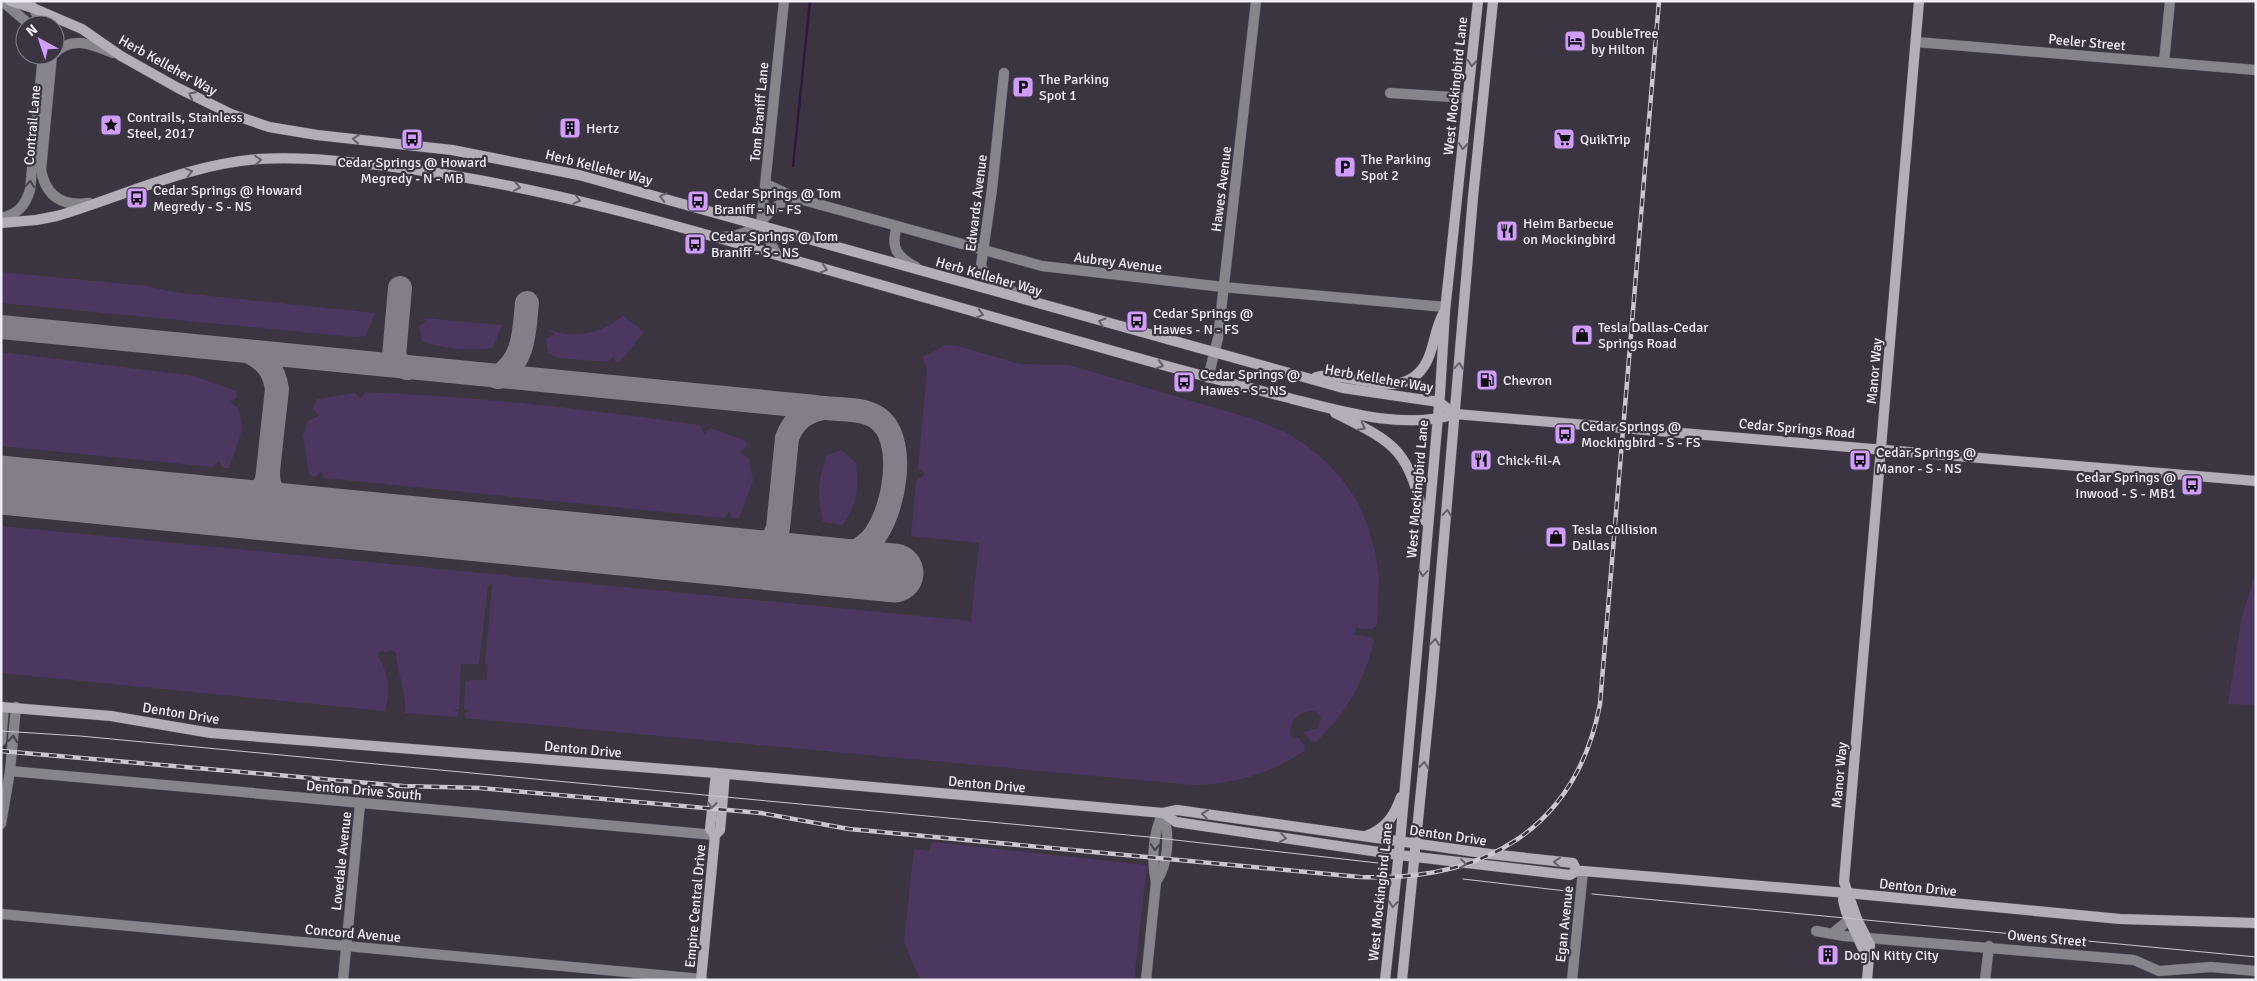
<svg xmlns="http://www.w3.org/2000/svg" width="2257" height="981" viewBox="0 0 2257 981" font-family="Signika,sans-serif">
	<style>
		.green { fill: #4c3760 }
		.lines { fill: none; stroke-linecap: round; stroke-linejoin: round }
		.stream { stroke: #2e1840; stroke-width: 2.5 }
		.taxiway { stroke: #837e89; stroke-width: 24 }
		.runway { stroke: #837e89; stroke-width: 59 }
		.street-casing { stroke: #58525f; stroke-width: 11 }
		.secondary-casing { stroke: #58525f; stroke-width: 11 }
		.street { stroke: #87848b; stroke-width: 10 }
		.secondary { stroke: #b4aeb9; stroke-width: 10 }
		.tram { stroke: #cbc6d0; stroke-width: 1 }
		.rail-casing { stroke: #cbc6d0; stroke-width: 4.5 }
		.rail { stroke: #3b3542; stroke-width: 2.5; stroke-dasharray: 8; stroke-linecap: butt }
		.oneway { stroke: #655f6c }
		.oneway2 { stroke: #46414d }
		.labels { text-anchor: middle; stroke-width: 4.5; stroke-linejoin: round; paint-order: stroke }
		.poi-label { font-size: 14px; fill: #f1edf6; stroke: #3b3542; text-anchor: start }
		.street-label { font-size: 14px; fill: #f1edf6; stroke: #3b3542 }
	</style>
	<rect width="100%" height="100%" fill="#3b3542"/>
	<!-- green -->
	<g class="green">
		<polygon points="1,272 147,286 173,292 375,313 366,336 354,337 1,303"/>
		<path d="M 623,316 L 644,332 L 621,361 L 617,363 L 613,356 L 608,362 L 559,358 L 548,353 L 546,339 L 554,334 L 547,329 C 574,340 602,333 623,316 Z"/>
		<path d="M 423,318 L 502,325 L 493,348 C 471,351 443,349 422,341 L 419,326 L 427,322 Z"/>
		<path d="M 946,345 L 958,346 L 1020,364 L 1069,365 L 1253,419 L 1287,433 L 1307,446 L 1327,463 L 1344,482 L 1357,501 L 1367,524 L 1375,551 L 1379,578 L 1377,625 L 1372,629 L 1356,628 L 1355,635 L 1371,637 L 1374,641 C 1364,681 1347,713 1316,742 L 1311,741 L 1304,732 L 1318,728 L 1321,717 L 1314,711 C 1298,711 1291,719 1290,734 L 1294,739 L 1298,737 L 1305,746 L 1304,751 C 1270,774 1235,784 1194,785 L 465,718 L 464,713 L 470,711 L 464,709 L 465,683 L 469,680 L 487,680 L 488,665 L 485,664 L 492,584 L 488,585 L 479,664 L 461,664 L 459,709 L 453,710 L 459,712 L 457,717 L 405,713 C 407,695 397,672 396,653 L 391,650 L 386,653 L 383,650 L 377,654 C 388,672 391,690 385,711 L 1,673 L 1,526 L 971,621 L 979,543 L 911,536 L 916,481 L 925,474 L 918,468 L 927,371 L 923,357 Z"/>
		<polygon points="1,352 194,376 236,391 237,397 230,402 239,409 242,430 229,468 223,468 219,461 213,467 1,446"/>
		<path d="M 365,392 C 477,396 589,410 700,425 L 704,434 L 710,428 L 746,441 L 747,447 L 740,452 L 749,459 L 753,481 L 739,518 L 733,519 L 729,511 L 724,518 L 324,478 L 321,471 L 315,477 L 309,475 L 303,436 L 308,421 L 319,416 L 313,409 L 317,399 L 355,393 L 360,399 Z"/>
		<path d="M 842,450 L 856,463 C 859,490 857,502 843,525 L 823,522 C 817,491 817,485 827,455 Z"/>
		<polygon points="2256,571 2256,705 2228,704 2241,621"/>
		<polygon points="932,842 1147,865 1134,980 920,980 904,942 914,849 929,851"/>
	</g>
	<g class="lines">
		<!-- stream -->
		<polyline class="stream" points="793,166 810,1"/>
		<!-- taxiway -->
		<g class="taxiway">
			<polyline points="400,288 394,356 399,364 407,368"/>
			<path d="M 1,327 L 816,407 C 834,410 860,407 876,417 C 909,437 894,516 871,540 C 856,555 836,561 816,566"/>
			<path d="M 498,377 C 525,360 524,332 527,303"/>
			<path d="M 268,475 C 269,495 281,508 300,515"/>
			<path d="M 235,508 C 250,504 261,494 267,480 L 277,389 C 274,370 266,360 250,352"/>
			<path d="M 732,557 C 753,556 771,550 778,528 L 787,438 C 794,420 804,412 823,408"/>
		</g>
		<!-- runway -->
		<polyline class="runway" points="1,485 894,573"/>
		<!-- street casing -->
		<g class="street-casing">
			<g id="street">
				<polyline points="2,1 30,25"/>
				<polyline points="29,1 43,25"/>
				<polyline points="1916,42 2256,70"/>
				<path d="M 55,53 C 72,35 93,45 113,53"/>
				<path d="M 52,55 L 41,170 C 46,197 63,207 89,203"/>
				<polyline points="2164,62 2170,1"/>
				<polyline points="1004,73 992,189 981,266 986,276 1021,296"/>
				<polyline points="1390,93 1468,98"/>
				<polyline points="766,184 796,198 1042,266 1223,287 1445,307"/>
				<path d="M 1,218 C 18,214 25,206 30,190 L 43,55"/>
				<path d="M 897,226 C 890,248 897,257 916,267"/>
				<path d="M 721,237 C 769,235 758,207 796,198"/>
				<polyline points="777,255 761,224 784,1"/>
				<polyline points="1208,378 1218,338 1256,1"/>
				<polyline points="1,741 4,707"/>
				<polyline points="10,771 715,835"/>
				<polyline points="1,824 10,771 16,707"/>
				<path d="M 1156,882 C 1169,863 1170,834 1163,813"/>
				<polyline points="1,914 702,979"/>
				<polyline points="1816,931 1844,936 2134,960 2159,971 2211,967 2256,971"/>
				<polyline points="1833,933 1849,920"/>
				<polyline points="343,980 360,804"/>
				<path d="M 1146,980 L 1156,882 C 1151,860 1153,833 1163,813"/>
				<polyline points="1572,980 1583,871"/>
				<polyline points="1985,980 1989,946"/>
			</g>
		</g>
		<!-- secondary casing -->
		<g class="secondary-casing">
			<g id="secondary">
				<polyline points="10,1 33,8 82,29 121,56 178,88 231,114 269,127 317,135 452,150 579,175 1343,388 1439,402 1455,414"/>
				<path d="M 1,223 L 36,220 L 57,216 C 124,196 189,164 259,159 C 309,156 360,163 410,169 C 542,187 670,223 797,261 C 913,295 1029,327 1145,360 C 1191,373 1238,385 1285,397 C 1337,410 1403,431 1455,414 L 2256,481"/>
				<path d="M 1316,377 C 1350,369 1402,406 1426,363 C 1435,347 1434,329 1444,312"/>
				<path d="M 1335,413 C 1400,445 1407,450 1425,521"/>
				<polyline points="1,707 111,716 211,733 716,773 1163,813 1177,810 1490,854 1573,863 1577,871"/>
				<polyline points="1163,813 1176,822 1399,855 1570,875 1577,871 1583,871 1847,893 2120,919 2256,923"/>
				<polyline points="715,835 710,829 716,773"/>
				<path d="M 1366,836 C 1385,829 1394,817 1401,797"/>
				<polyline points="1847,893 1843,900 1846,912 1868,960"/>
				<polyline points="701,980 715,835 720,830 725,774"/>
				<polyline points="1385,980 1400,842 1440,394 1445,311 1478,1"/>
				<polyline points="1402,980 1431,691 1473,197 1493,1"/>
				<polyline points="1867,980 1870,945 1857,919 1844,882 1919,1"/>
			</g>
		</g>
		<!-- street -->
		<use href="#street" class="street"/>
		<!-- secondary -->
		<use href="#secondary" class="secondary"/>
		<!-- tram -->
		<g class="tram">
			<polyline points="1,731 80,736 1149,837 1378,863"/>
			<polyline points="1463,879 1566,891"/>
			<polyline points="1592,894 2256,957"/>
		</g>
		<!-- rail casing -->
		<g class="rail-casing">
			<path id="rail" d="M 1,751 L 403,786 L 480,788 L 761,813 L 849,829 L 1360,877 C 1482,882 1576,830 1600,704 L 1659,1"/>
		</g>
		<!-- rail -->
		<use href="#rail" class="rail"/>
	</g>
	<!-- one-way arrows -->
	<defs><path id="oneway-chevron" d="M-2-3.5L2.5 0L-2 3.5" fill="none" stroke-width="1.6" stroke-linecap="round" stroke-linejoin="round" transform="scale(1.25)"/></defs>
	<g class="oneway">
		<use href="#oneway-chevron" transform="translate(1472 63) rotate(95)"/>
		<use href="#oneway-chevron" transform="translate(192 95) rotate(-153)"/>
		<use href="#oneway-chevron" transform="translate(356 139) rotate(-175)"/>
		<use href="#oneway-chevron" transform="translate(1463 146) rotate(96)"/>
		<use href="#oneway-chevron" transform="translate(258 160) rotate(-5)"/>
		<use href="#oneway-chevron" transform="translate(189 172) rotate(-14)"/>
		<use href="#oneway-chevron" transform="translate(517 187) rotate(11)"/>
		<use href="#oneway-chevron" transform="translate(663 197) rotate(-165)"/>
		<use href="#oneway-chevron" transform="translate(577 200) rotate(14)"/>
		<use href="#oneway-chevron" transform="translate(824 269) rotate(17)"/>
		<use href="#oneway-chevron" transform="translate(980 314) rotate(16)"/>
		<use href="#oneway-chevron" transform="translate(1102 322) rotate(-164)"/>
		<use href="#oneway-chevron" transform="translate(1160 365) rotate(16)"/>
		<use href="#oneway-chevron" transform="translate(1459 366) rotate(-85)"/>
		<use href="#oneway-chevron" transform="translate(1362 427) rotate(27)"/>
		<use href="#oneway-chevron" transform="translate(1447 513) rotate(-85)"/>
		<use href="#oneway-chevron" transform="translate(1423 573) rotate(95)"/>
		<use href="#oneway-chevron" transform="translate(1435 642) rotate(-85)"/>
		<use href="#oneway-chevron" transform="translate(1424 765) rotate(-84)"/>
		<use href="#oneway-chevron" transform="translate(712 805) rotate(96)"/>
		<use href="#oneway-chevron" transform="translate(1205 814) rotate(-172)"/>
		<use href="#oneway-chevron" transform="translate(1283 838) rotate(8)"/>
		<use href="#oneway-chevron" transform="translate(1557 862) rotate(-175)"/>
		<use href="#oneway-chevron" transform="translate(1463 864) rotate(8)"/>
		<use href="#oneway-chevron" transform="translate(1393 904) rotate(96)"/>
	</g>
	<g class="oneway2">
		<use href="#oneway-chevron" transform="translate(30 184) rotate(-83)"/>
		<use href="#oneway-chevron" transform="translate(13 739) rotate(-84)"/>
		<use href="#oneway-chevron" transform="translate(1155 847) rotate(93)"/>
	</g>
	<!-- icons -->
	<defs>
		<g id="hotel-square" transform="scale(1.125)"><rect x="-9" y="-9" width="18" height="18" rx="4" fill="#d09dff" stroke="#3b3542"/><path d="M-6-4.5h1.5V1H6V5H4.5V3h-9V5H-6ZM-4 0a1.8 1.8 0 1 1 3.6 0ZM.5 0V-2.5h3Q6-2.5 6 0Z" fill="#111"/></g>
		<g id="parking-square" transform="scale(1.125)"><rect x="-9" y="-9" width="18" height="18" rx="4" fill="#d09dff" stroke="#3b3542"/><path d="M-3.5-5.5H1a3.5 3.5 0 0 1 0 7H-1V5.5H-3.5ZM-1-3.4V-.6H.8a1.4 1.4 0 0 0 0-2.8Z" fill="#111"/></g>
		<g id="sight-square" transform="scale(1.125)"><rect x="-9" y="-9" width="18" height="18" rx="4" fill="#d09dff" stroke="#3b3542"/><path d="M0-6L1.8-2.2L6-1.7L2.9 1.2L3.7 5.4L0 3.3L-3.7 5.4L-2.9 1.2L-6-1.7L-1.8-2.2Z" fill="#111"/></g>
		<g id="building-square" transform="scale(1.125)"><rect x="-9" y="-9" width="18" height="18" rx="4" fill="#d09dff" stroke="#3b3542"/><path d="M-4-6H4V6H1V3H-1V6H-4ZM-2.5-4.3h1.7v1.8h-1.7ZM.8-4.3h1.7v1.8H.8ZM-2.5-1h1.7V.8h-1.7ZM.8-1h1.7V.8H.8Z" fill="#111"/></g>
		<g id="bus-square" transform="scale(1.125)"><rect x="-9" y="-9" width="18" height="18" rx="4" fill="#d09dff" stroke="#3b3542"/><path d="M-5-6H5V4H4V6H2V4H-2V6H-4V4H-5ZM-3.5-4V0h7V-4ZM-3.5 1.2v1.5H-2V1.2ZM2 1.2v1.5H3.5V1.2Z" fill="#111"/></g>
		<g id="supermarket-square" transform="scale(1.125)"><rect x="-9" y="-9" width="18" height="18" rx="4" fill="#d09dff" stroke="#3b3542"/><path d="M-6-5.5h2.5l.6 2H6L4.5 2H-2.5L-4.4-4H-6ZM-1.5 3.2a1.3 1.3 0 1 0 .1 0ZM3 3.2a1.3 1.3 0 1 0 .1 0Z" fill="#111"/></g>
		<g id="restaurant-square" transform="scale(1.125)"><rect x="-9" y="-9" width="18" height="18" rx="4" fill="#d09dff" stroke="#3b3542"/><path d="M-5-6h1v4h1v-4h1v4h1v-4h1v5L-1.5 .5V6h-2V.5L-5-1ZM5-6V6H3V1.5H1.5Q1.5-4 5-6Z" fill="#111"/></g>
		<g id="shop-square" transform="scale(1.125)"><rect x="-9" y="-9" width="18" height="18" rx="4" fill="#d09dff" stroke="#3b3542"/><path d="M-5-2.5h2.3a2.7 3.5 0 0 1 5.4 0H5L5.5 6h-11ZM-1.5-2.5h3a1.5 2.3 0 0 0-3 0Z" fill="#111"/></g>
		<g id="fuel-square" transform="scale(1.125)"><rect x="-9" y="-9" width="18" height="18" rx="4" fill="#d09dff" stroke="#3b3542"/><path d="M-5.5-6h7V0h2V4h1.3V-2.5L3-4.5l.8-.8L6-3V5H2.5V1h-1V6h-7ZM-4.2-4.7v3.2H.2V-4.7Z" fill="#111"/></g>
	</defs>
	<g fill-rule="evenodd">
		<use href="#hotel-square" x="1575" y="41"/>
		<use href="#parking-square" x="1023" y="87"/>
		<use href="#sight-square" x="111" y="125"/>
		<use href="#building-square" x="570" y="128"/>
		<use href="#bus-square" x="412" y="139"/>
		<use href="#supermarket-square" x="1564" y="139"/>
		<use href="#parking-square" x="1345" y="167"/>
		<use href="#bus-square" x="137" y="198"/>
		<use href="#bus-square" x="698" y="201"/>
		<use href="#restaurant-square" x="1507" y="231"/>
		<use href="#bus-square" x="695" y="244"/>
		<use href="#bus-square" x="1137" y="321"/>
		<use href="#shop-square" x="1582" y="335"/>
		<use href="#fuel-square" x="1487" y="380"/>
		<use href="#bus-square" x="1184" y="382"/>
		<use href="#bus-square" x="1565" y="434"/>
		<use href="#restaurant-square" x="1481" y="460"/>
		<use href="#bus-square" x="1860" y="460"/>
		<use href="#bus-square" x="2192" y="485"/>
		<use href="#shop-square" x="1556" y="537"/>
		<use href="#building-square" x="1828" y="955"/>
	</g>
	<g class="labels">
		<!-- poi labels -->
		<g class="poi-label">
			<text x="1591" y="38">DoubleTree<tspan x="1591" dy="16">by Hilton</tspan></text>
			<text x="1039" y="84">The Parking<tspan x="1039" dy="16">Spot 1</tspan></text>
			<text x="127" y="122">Contrails, Stainless<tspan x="127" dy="16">Steel, 2017</tspan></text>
			<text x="586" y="133">Hertz</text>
			<text x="1580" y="144">QuikTrip</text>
			<text x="1361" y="164">The Parking<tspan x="1361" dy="16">Spot 2</tspan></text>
			<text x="412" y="167" text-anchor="middle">Cedar Springs @ Howard<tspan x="412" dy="16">Megredy - N - MB</tspan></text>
			<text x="153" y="195">Cedar Springs @ Howard<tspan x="153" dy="16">Megredy - S - NS</tspan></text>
			<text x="714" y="198">Cedar Springs @ Tom<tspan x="714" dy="16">Braniff - N - FS</tspan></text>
			<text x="1523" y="228">Heim Barbecue<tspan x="1523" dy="16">on Mockingbird</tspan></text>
			<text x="711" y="241">Cedar Springs @ Tom<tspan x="711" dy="16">Braniff - S - NS</tspan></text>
			<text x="1153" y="318">Cedar Springs @<tspan x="1153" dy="16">Hawes - N - FS</tspan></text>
			<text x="1598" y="332">Tesla Dallas-Cedar<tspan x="1598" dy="16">Springs Road</tspan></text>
			<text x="1200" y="379">Cedar Springs @<tspan x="1200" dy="16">Hawes - S - NS</tspan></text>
			<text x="1503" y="385">Chevron</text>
			<text x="1581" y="431">Cedar Springs @<tspan x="1581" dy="16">Mockingbird - S - FS</tspan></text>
			<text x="1876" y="457">Cedar Springs @<tspan x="1876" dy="16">Manor - S - NS</tspan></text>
			<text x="1497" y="465">Chick-fil-A</text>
			<text x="2176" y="482" text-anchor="end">Cedar Springs @<tspan x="2176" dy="16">Inwood - S - MB1</tspan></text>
			<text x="1572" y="534">Tesla Collision<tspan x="1572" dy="16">Dallas</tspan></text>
			<text x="1844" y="960">Dog N Kitty City</text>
		</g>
		<!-- street labels -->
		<g class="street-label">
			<text transform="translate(2087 42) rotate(5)" y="5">Peeler Street</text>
			<text transform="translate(168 65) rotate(29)" y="5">Herb Kelleher Way</text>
			<text transform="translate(1455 86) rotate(-84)" y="5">West Mockingbird Lane</text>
			<text transform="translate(759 112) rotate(-85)" y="5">Tom Braniff Lane</text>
			<text transform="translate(32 125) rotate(-85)" y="5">Contrail Lane</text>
			<text transform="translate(599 167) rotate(14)" y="5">Herb Kelleher Way</text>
			<text transform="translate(1221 189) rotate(-83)" y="5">Hawes Avenue</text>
			<text transform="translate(976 203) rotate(-83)" y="5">Edwards Avenue</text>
			<text transform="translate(1118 262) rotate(7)" y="5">Aubrey Avenue</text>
			<text transform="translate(989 276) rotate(16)" y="5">Herb Kelleher Way</text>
			<text transform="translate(1874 371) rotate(-85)" y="5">Manor Way</text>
			<text transform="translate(1379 378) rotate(10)" y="5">Herb Kelleher Way</text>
			<text transform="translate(1797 428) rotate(5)" y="5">Cedar Springs Road</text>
			<text transform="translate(1417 489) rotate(-85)" y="5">West Mockingbird Lane</text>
			<text transform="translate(181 713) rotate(9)" y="5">Denton Drive</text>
			<text transform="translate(583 749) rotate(5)" y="5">Denton Drive</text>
			<text transform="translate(1839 775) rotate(-85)" y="5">Manor Way</text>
			<text transform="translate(987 784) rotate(5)" y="5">Denton Drive</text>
			<text transform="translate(364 790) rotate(5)" y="5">Denton Drive South</text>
			<text transform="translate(1448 835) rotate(8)" y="5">Denton Drive</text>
			<text transform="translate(341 861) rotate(-84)" y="5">Lovedale Avenue</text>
			<text transform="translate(1918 887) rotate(6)" y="5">Denton Drive</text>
			<text transform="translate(1380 892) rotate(-84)" y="5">West Mockingbird Lane</text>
			<text transform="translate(695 906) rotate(-85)" y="5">Empire Central Drive</text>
			<text transform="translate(1564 924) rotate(-84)" y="5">Egan Avenue</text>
			<text transform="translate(353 933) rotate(5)" y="5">Concord Avenue</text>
			<text transform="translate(2047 938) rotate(5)" y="5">Owens Street</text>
		</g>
	</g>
	<!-- border -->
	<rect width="2257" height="981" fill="none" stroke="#f1edf6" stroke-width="5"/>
	<!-- north arrow -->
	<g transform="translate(40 40) rotate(320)"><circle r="24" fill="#3b3542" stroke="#847f8a"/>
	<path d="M0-4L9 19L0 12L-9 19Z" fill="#d09dff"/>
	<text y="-8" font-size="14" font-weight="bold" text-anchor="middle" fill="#f1edf6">N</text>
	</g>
</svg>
